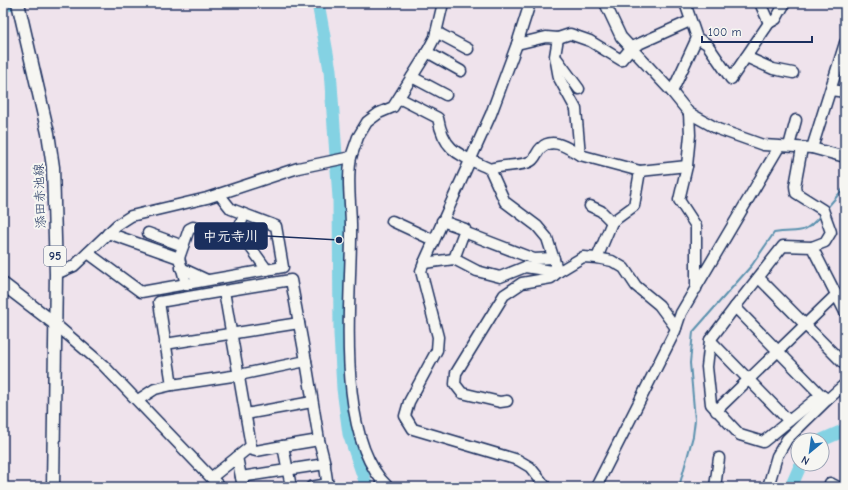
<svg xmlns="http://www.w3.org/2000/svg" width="848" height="490" viewBox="0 0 848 490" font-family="'Comic Neue','Klee One',sans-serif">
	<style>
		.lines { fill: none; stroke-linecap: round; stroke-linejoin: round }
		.stream { stroke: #5a91ae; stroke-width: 2 }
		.river { stroke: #84d2e3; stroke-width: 13 }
		.minor-casing { stroke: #1b2f5e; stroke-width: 13 }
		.major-casing { stroke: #1b2f5e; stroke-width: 15 }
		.minor { stroke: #f6f6f2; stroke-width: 10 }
		.major { stroke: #f6f6f2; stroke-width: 12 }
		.labels { text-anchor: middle; stroke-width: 4; stroke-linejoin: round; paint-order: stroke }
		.shield { fill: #f6f6f2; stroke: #5d6b8a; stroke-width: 1 }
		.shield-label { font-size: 12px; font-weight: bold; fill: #1b2f5e }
		.street-label { font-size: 13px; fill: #1b2f5e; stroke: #f6f6f2 }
		.leader { fill: none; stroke: #1b2f5e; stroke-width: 1.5 }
		.callout-dot { fill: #1b2f5e; stroke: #f6f6f2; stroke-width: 1.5 }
		.callout { fill: #1b2f5e; stroke: #1b2f5e; stroke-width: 1.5 }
		.callout-label { font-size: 14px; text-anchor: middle; font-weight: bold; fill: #fff }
	</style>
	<rect width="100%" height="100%" fill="#efe3ec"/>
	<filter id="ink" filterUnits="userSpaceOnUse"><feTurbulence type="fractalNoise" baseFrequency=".025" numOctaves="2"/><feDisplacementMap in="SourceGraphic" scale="8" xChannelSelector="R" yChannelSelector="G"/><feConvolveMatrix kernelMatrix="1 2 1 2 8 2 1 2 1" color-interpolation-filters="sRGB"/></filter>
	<g filter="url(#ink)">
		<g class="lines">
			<!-- stream -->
			<g class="stream">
				<polyline points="826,209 845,187"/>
				<path d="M 679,487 L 693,436 L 695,420 L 690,363 L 693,332 L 752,265 L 774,233 C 799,229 802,237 821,215"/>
			</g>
			<!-- river -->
			<g class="river">
				<polyline points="318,3 330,70 339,198 340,334 343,389 349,434 367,487"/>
				<polyline points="3,6 13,3"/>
				<polyline points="822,440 845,430"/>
				<polyline points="791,487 801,464"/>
			</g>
			<!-- minor casing -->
			<g class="minor-casing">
				<g id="minor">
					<polyline points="530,3 517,44 491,114 424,263 421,271 438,337 437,350 409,402 405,416 413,429 518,460 530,467 546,487"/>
					<polyline points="605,3 621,37 672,92 689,113 718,129 763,145 812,148 845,157"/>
					<polyline points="760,3 769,23"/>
					<polyline points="436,32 468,49"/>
					<polyline points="558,38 555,56 559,78 576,109 580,155 640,171"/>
					<polyline points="697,38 707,44 731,79 769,23 776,19 785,3"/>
					<polyline points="517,44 546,37 558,38 570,34 590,41 621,60 632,47 690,21"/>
					<polyline points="427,52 461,71"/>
					<polyline points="746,57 773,69 793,73"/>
					<polyline points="557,59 579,89"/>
					<polyline points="412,77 446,95"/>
					<polyline points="831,90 845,92"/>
					<polyline points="672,92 697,38 685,3"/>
					<path d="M 399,98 L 438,118 C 444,153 461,155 490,169 C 501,165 522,166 529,162 C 536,160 536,152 541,148 C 553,136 569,149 580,155"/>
					<polyline points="689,113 690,135 687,166 679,200 696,226 696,289"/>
					<polyline points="789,146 796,120"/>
					<polyline points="802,148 795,186 796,193 823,210 831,232 825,242 812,247"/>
					<polyline points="812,148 845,43"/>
					<path d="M 351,157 C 346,183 352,209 351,235 C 351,302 335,437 388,487"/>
					<polyline points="490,169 505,202 537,226 547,238 558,272 551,278 522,283 504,295 456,373 455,384 462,393 500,402 507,401"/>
					<polyline points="590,206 601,211 612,222"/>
					<polyline points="392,221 433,240"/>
					<polyline points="442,221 465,229 454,259"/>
					<polyline points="464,232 534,259 554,258"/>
					<polyline points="108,233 179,258 186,284"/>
					<polyline points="148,233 183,246"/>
					<polyline points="235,239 244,215"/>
					<polyline points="88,253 141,292 283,267 276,226 231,209 219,194"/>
					<polyline points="179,258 189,229 193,227 249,245 267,270"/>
					<polyline points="597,258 612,261 624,268 636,286 659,305 676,328"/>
					<polyline points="424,263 454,259 477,271 500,277 525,267 558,272 583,257 597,258 612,222 634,206 640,171 687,166"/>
					<polyline points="181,268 207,280"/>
					<polyline points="56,274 74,266 117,225 131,216 207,198 298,168 351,157 358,137 367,122 379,113 393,107 425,56 435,37 443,3"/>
					<polyline points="759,278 845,365"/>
					<polygon points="735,307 821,395 763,442 740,435 711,404 707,367 710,340"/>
					<polyline points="735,307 783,246 812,247 845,312"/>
					<polyline points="54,323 103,365 220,487"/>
					<polyline points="710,340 789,421"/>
					<polyline points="165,344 299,323"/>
					<polyline points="306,361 319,440 324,460 328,487"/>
					<polyline points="823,396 827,400 845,384"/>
					<polyline points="138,400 155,389 172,385"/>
					<polyline points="716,411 837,294"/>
					<polyline points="246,414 312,402"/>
					<polyline points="248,449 256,451 283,446"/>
					<polyline points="237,457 243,487"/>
					<path d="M 212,477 L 251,446 C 242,394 233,342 224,291 L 159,302 L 172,385 L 239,375 L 306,361 L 291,280 L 224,291"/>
					<polyline points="241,477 325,464"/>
					<polyline points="830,483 838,487"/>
					<polyline points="291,487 283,446 319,440"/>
					<polyline points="311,487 328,484"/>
					<polyline points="596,487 675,331 681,313 779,147"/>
					<polyline points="715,487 719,458"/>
					<polyline points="768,487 777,456 787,439 827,400"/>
				</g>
			</g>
			<!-- major casing -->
			<g class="major-casing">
				<g id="major">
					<polyline points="18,3 48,133 53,167 56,274 53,487"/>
					<polyline points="3,284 54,323"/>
				</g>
			</g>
			<!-- minor -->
			<use href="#minor" class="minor"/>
			<!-- major -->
			<use href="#major" class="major"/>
		</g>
	</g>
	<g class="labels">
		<!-- shield labels -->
		<rect class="shield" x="44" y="246" width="22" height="20" rx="3"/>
		<g class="shield-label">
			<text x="55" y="260">95</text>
		</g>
		<!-- street labels -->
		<g class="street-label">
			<text transform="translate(39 196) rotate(-92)" y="5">添田赤池線</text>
		</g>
	</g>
	<!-- callouts -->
	<path class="leader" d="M339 240L267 236"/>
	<circle class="callout-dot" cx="339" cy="240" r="4"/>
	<rect class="callout" x="195" y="223" width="72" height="26" rx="4"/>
	<g class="callout-label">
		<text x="231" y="241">中元寺川</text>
	</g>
	<!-- margin -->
	<rect width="848" height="490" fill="none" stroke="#f6f6f2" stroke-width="16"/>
	<rect x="8" y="8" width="832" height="474" fill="none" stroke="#1b2f5e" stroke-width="1.5" filter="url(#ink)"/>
	<!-- north arrow -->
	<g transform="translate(810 452) rotate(209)"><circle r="19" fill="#f6f6f2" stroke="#9ea6b7"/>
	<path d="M0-3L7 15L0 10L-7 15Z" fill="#1f6fb2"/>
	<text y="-6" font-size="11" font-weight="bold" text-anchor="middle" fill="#1b2f5e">N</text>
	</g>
	<!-- scale -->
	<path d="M702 36v6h110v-6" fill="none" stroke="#1b2f5e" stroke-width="2"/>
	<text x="708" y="36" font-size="12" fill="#1b2f5e" stroke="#f6f6f2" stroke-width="3" paint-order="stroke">100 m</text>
</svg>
